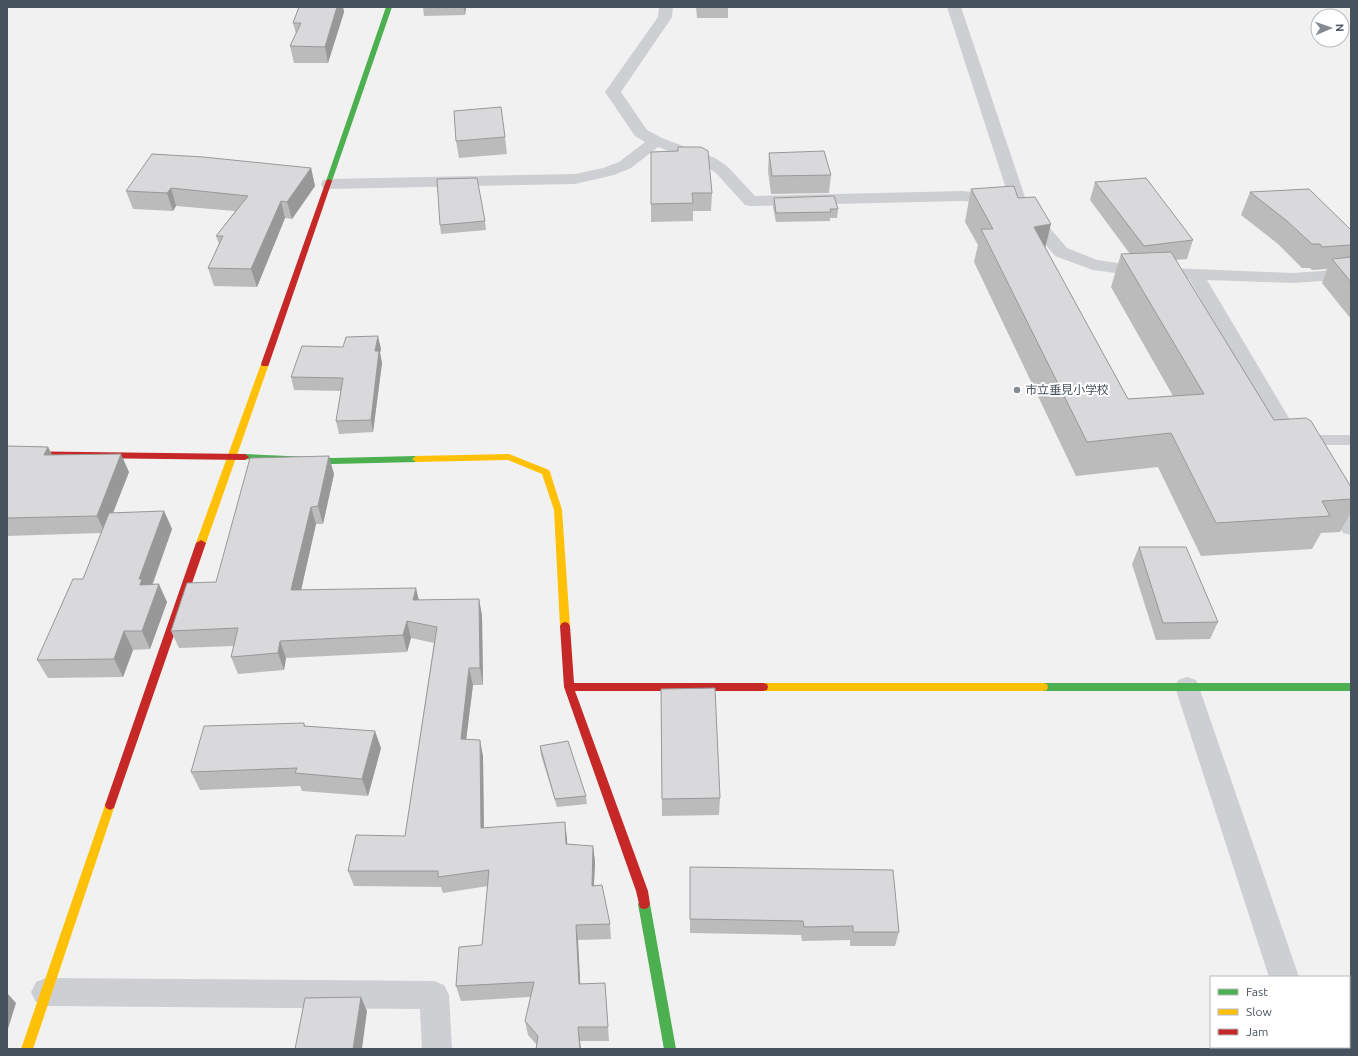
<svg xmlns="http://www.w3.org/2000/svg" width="1358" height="1056" viewBox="0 0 1358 1056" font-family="Ubuntu,'Noto Sans JP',sans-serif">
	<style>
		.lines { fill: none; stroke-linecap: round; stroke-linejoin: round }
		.lane { fill: #cdcfd2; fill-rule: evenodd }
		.street { fill: #cdcfd2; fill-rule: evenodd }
		.fast { fill: #4caf50; fill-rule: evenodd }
		.slow { fill: #ffc107; fill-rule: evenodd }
		.jam { fill: #c62828; fill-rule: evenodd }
		.wall { fill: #bbbbbc }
		.shaded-wall { fill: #989899 }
		.building { fill: #d9d9db; stroke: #989899 }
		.poi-dot { fill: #838a92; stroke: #fff; stroke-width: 1.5 }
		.labels { text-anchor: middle; stroke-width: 4; stroke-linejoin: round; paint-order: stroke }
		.poi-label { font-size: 12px; fill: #47525f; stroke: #fff; text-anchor: start }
	</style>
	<rect width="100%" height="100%" fill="#f2f1f1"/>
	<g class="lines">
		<!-- lane -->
		<polygon class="lane" points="1303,435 1351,435 1351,445 1303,445 1298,443 1296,440 1298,437"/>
		<!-- street -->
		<g class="street">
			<polygon points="659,7 673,7 672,17 621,92 647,130 662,138 715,158 728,167 755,196 962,191 1000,194 1006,195 1008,199 1006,203 1000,204 962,201 751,206 745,205 716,173 703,164 658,147 631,168 614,175 575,184 329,189 323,188 321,184 323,180 329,179 575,174 603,168 619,162 645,142 635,136 605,92 658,17"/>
			<path d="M 947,7 L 961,7 L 1026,200 L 1067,248 L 1097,260 L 1146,267 L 1293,273 L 1351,269 L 1351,279 L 1293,283 L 1207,280 L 1299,435 L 1307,444 L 1304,449 C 1296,451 1291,450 1285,445 L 1189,279 L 1146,277 L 1093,270 L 1055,256 L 1012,205 L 1010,201 Z"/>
			<polygon points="1334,486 1342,489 1351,506 1351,535 1343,533 1323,494 1326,489"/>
			<polygon points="1187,677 1196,680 1199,687 1299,977 1269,977 1175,687 1178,680"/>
			<polygon points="46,978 434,981 444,985 449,995 452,1049 422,1049 420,1009 46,1006 36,1002 31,992 36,982"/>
			<polygon points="1292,1047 1322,1047 1323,1049 1293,1049"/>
		</g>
		<!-- fast -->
		<g class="fast">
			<polygon points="386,7 392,7 332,181 329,183 327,182 326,181"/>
			<polygon points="245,454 333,458 416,456 420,459 416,462 333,464 242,459 241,457 242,455"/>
			<polygon points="1043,683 1351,683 1351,691 1043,691 1039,690 1038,687 1039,684"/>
			<polygon points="644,899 648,900 650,904 676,1049 664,1049 638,904 640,900"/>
		</g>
		<!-- slow -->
		<g class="slow">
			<polygon points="265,361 269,364 206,543 204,545 198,545 196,543 261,364"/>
			<polygon points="509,454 549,470 550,472 562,510 570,626 568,629 562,629 560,626 554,510 542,474 508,460 416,462 412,459 416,456"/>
			<polygon points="763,683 1043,683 1047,684 1048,687 1047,690 1043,691 763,691 759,690 758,687 759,684"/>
			<polygon points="110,800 114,802 115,805 33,1049 21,1049 105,805 106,802"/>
		</g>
		<!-- jam -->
		<g class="jam">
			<polygon points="329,179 332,181 269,364 268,366 262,366 261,364 326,181"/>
			<polygon points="7,451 245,454 249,457 245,460 7,457"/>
			<polygon points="201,540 206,543 115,805 114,808 110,810 106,808 105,805 196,543"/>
			<polygon points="565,622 568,623 570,626 574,683 763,683 767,684 768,687 767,690 763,691 575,691 648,891 650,904 648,908 644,909 640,908 636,891 564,687 560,626 562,623"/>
		</g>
	</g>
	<!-- wall -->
	<g class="wall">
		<polygon points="299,7 343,7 344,12 328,63 294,63 290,46 296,34 293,23"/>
		<polygon points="423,7 466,7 465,15 424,16"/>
		<polygon points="696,7 728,7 728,18 697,18"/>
		<polygon points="505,137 507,154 459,158 456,141"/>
		<polygon points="651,152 712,193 711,211 693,211 693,221 651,222"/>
		<polygon points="769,153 831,175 829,193 771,194 768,171"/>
		<polygon points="311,168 315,186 292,219 285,218 257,287 214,286 208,268 219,244 216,236 235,211 176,206 173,211 133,209 126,191"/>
		<polygon points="1095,182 1193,240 1187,259 1176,260 1274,420 1351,487 1351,512 1340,532 1321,533 1312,549 1201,556 1158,467 1076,476 974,262 978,245 965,222 971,189 1018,198 1128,399 1173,396 1111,287 1121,254 1130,254 1090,200"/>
		<polygon points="1250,192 1351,230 1351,319 1322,283 1327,269 1312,270 1310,268 1302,268 1278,244 1241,215"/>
		<polygon points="774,198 838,209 837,218 830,218 830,221 776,222 773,207"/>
		<polygon points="485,221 486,230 441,234 440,225"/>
		<polygon points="381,349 380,353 382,363 373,432 339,434 336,421 341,391 294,390 291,377"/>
		<polygon points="7,446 48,447 52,455 129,472 113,513 164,511 172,529 153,584 167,602 150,649 133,650 123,677 48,678 37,660 83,579 101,533 7,536"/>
		<polygon points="334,474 323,524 316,524 301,590 418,600 479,599 482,616 483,685 473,685 466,740 483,756 484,828 567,838 567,845 593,846 595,862 594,886 610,924 611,939 578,940 580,984 605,983 609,1041 580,1041 537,1045 528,1035 525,1021 531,997 461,1001 456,986 482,945 488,886 443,893 441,887 354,886 348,871 405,836 434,643 411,638 407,652 286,658 284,670 238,674 231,657 234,646 179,648 171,631 216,582"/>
		<polygon points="1139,547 1218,622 1210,639 1156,640 1132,564"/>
		<polygon points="661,689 720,798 719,815 662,816"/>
		<polygon points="304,723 305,726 381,748 368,796 302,791 300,786 200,790 191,772"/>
		<polygon points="540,746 586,796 587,804 557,807 541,755"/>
		<polygon points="690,867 899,932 895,946 850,946 850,940 802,941 801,935 690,933"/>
	</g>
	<!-- shaded-wall -->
	<g class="shaded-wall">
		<polygon points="337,7 343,7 344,12 328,63 325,47"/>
		<polygon points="464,7 466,7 465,15"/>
		<polygon points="311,168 315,186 292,219 287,202"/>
		<polygon points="171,188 176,206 173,211 167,193"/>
		<polygon points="281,201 285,218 257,287 251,269"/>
		<polygon points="1051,224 1043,257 1034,227"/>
		<polygon points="378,336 381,349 380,353 382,363 373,432 371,420 375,351"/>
		<polygon points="48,447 57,465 44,455"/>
		<polygon points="121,454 129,472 105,533 97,516"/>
		<polygon points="329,456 334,474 323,524 318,506"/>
		<polygon points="311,507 316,524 297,608 291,590"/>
		<polygon points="164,511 172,529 149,593 140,585 139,579"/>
		<polygon points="159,584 167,602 150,649 142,631"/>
		<polygon points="416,588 420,605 413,600"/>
		<polygon points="479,599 482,616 483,685 480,668"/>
		<polygon points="407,621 411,638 407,652 403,635"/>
		<polygon points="124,631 133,650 123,677 114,659"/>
		<polygon points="280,641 286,658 284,670 278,653"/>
		<polygon points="469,668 473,685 464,756 461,739"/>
		<polygon points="375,731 381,748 368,796 362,779"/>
		<polygon points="480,740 483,756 484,844 481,828"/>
		<polygon points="565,822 567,838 568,860 566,844"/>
		<polygon points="593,846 595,862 593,901 592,886"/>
		<polygon points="576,925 578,940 581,998 579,984"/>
		<polygon points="7,993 16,1003 7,1032"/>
		<polygon points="361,997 367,1011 362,1049 353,1049"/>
		<polygon points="578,1027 580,1041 581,1049 580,1049"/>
	</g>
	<!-- building -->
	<g class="building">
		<polygon points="299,7 337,7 325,47 290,46 301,23 293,23"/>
		<polygon points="501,107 505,137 456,141 454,111"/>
		<polygon points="678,147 701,147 708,151 712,193 692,193 693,203 651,204 651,152 678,151"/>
		<polygon points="824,151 831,175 772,176 769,153"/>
		<polygon points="152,154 203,157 311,168 287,202 281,201 251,269 208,268 223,236 216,236 248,196 171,188 167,193 126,191"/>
		<polygon points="477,178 485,221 440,225 437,179"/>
		<polygon points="1146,178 1193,240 1144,246 1095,182"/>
		<polygon points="1014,186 1018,198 1035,197 1051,224 1034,227 1128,399 1204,394 1121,254 1171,252 1274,420 1306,418 1311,421 1351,487 1351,499 1322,501 1330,516 1216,523 1171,433 1087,442 981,229 993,229 971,189"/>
		<polygon points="1309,189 1351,230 1351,245 1322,247 1320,244 1312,244 1287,221 1250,192"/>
		<polygon points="834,196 838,209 830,209 831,212 776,213 774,198"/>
		<polygon points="1351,257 1351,282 1332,259"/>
		<polygon points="378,336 375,351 379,351 371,420 336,421 343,378 291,377 302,346 343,347 346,337"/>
		<polygon points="7,446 48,447 44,455 121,454 97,516 7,518"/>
		<polygon points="329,456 318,506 311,507 291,590 416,588 413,600 479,599 480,668 469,668 461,739 480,740 481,828 565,822 566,844 593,846 592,886 602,885 610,924 576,925 579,984 605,983 608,1027 578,1027 580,1049 536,1049 538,1036 525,1021 534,982 456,986 459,947 482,945 489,870 438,877 438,871 348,871 356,835 405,836 437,627 407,621 403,635 280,641 278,653 231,657 238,628 171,631 187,583 216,582 250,458"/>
		<polygon points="164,511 139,579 142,579 140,585 159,584 142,631 124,631 114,659 37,660 73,579 83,579 109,513"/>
		<polygon points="1139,547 1186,547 1218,622 1163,623"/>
		<polygon points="715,688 720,798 662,799 661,689"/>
		<polygon points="304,723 304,726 375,731 362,779 295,773 297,768 191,772 204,726"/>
		<polygon points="568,741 586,796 555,799 540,746"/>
		<polygon points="690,867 893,870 899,932 853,932 853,926 804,927 803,921 690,919"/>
		<polygon points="361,997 353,1049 295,1049 305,998"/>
	</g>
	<!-- markers -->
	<circle class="poi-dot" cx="1017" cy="390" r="4"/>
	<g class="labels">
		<!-- poi labels -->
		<g class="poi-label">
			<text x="1025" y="394">市立垂見小学校</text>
		</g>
	</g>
	<!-- border -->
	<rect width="1358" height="1056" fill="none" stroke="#47525f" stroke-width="16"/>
	<!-- legend -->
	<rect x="1210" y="976" width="140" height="72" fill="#ffffff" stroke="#b5babf"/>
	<rect x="1218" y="989" width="20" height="6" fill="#4caf50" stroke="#b5babf"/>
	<text x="1246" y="996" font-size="12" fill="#47525f">Fast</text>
	<rect x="1218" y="1009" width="20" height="6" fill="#ffc107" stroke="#b5babf"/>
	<text x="1246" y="1016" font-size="12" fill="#47525f">Slow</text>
	<rect x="1218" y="1029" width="20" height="6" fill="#c62828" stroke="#b5babf"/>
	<text x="1246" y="1036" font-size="12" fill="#47525f">Jam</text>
	<!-- north arrow -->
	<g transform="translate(1330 28) rotate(88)"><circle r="19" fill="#ffffff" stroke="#b5babf"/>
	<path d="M0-3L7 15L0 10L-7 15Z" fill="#838a92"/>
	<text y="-6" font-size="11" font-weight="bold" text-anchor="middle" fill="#47525f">N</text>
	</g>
</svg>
